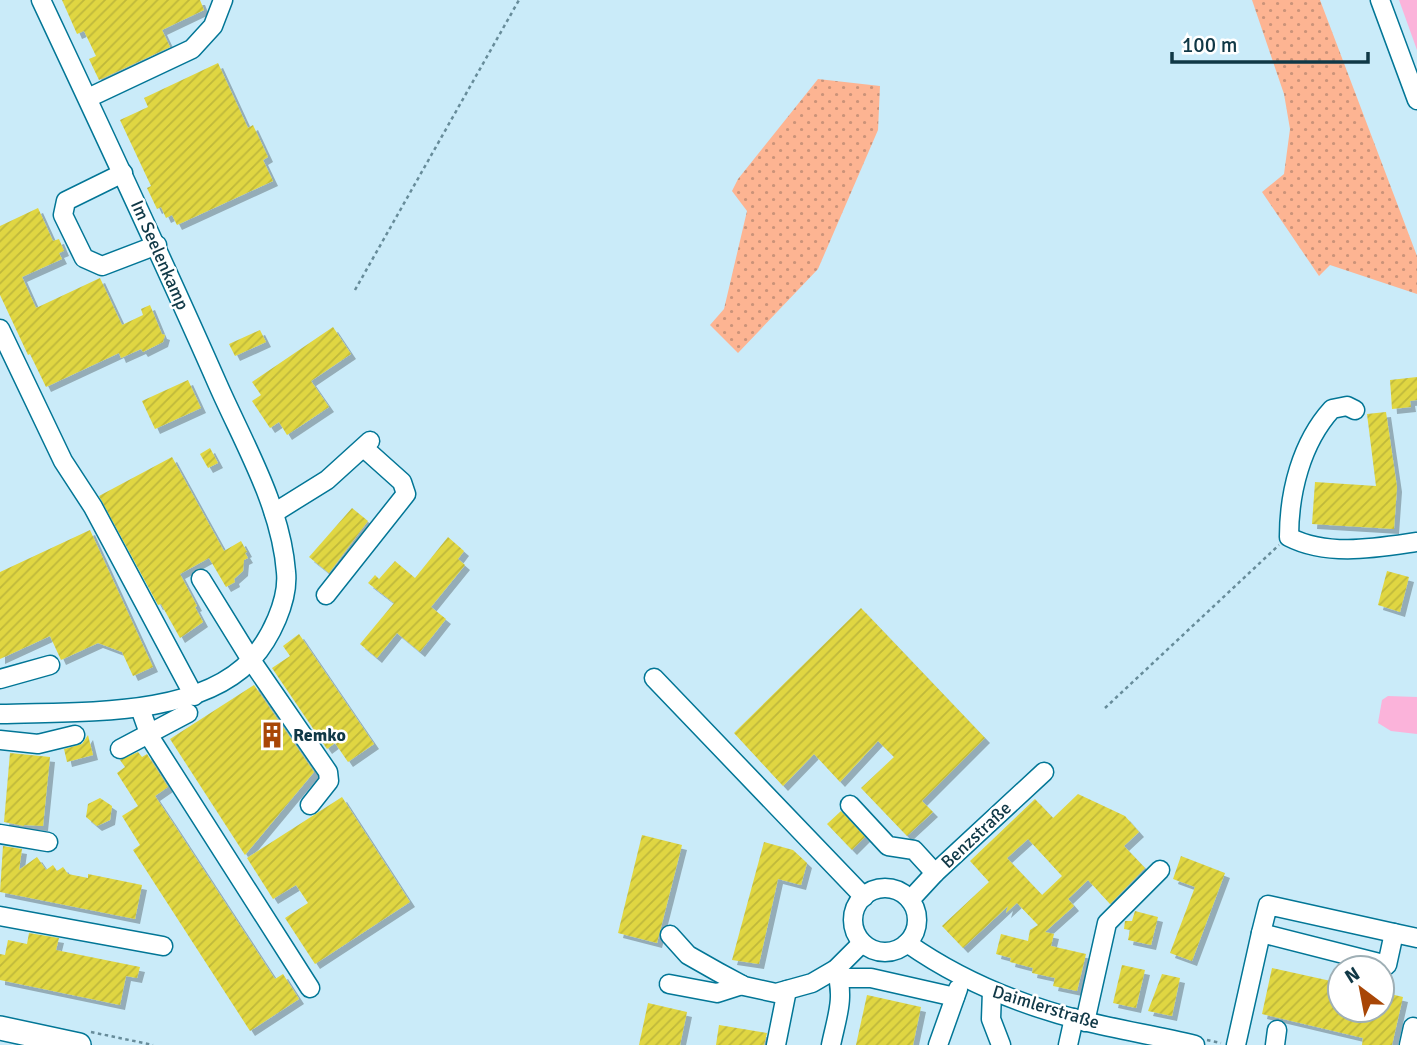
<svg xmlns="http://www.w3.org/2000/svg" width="1417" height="1045" viewBox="0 0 1417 1045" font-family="Signika,sans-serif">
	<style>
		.grass { fill: url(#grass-dots) }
		.water { fill: #fbb3da }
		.building { fill: url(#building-hatch); fill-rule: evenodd; filter: url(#shadow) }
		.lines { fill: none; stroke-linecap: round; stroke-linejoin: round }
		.minor-casing { stroke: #027696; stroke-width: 21 }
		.major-casing { stroke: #027696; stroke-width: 26 }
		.path { stroke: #678c9a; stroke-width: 2.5; stroke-dasharray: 3.5 3.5; stroke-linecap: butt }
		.minor { stroke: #fff; stroke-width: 18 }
		.major { stroke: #fff; stroke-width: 23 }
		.labels { text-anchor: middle; stroke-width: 5; stroke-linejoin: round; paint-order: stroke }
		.street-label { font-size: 18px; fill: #103846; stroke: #fff }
		.poi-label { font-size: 18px; font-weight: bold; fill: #103846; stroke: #fff; text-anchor: start }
	</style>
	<defs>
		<pattern id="grass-dots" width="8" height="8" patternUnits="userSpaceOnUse" patternTransform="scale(1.75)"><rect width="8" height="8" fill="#fdb492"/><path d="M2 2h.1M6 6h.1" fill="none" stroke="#cb9379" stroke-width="1.8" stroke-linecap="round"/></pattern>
		<pattern id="building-hatch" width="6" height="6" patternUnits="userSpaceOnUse" patternTransform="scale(1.75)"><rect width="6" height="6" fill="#e0d642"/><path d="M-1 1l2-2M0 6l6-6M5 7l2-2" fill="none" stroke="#bfb83b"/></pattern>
		<filter id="shadow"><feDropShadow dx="5" dy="5" stdDeviation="0" flood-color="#0004"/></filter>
	</defs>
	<rect width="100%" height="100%" fill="#caebf9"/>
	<!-- grass -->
	<g class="grass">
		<polygon points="1252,0 1320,0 1417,256 1417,294 1330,265 1319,276 1262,192 1284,174 1290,129 1284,94"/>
		<polygon points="818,79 880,86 878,130 818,269 738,353 710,325 724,309 747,211 732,191 738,179"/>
	</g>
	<!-- water -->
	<g class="water">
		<polygon points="1399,0 1417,0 1417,50"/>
		<polygon points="1388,696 1417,697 1417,734 1391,731 1378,723 1382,700"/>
	</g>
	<!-- building -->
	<g class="building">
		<polygon points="62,0 200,0 204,10 162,30 170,47 99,80 89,59 96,56 84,31 77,34"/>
		<polygon points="218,63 248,128 253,125 268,157 263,160 273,181 177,225 172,215 166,218 161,207 157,209 147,188 151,186 120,120 148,107 144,98"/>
		<polygon points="38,208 53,241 59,239 64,251 59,253 62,259 22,277 36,308 100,278 122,325 143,315 141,309 150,305 162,334 165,335 163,342 143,352 141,349 121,358 119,353 46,387 30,354 28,355 0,295 0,226"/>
		<polygon points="333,327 351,354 311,381 329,407 287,435 279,422 270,428 252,401 261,395 252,382"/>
		<polygon points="260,330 266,342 235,356 229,344"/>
		<polygon points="1417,377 1417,400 1410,401 1411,407 1392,409 1390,380"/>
		<polygon points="188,380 201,408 155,429 142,401"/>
		<polygon points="1386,412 1397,487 1394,529 1312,524 1315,482 1376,486 1367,414"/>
		<polygon points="210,448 218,463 208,468 200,454"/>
		<polygon points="172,457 224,551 241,541 247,552 245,553 248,558 244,560 243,571 234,579 235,582 226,587 209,558 180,574 197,606 195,607 203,622 180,638 161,604 158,605 99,496"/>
		<polygon points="352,508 368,521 329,573 309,557"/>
		<polygon points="90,530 153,667 133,676 122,652 98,643 61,660 50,636 0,659 0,572"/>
		<polygon points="448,537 464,551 458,559 465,565 431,607 446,619 420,652 397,633 377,658 360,644 394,603 368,583 375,575 379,579 395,561 415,578"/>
		<polygon points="1387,571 1409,577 1400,612 1378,605"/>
		<polygon points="861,608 985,738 922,801 933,812 907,836 861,788 894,757 878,741 840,782 814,754 783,786 734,733"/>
		<polygon points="299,634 374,744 348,762 335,743 327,749 272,668 290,656 283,646"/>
		<polygon points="254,685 314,772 245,855 170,739"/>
		<polygon points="88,735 93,755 67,762 64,749 82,744"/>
		<polygon points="138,752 142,757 147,754 168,787 155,796 173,823 275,979 283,974 299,999 250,1031 133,850 140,845 122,816 138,806 117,773 125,767 120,760"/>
		<polygon points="10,753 50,757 43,826 24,825 24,826 4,822"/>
		<path d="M 1078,794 L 1125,816 L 1139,832 L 1124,846 L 1145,868 L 1110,904 L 1088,880 L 1068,899 L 1074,906 L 1045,932 L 1054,934 L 1051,946 L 1086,954 L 1077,991 L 1053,986 L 1055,978 L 1032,973 L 1033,968 L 1010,962 L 1011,958 L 996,954 L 1001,934 L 1028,941 L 1030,930 L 1038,925 L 1017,903 L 1006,913 L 1008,906 L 963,948 L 942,926 L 989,882 L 970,861 L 1035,799 L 1053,818 ZM 1028,839 L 1062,876 L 1042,895 L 1007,858 Z"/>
		<polygon points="342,797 410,902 315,964 285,918 308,903 296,885 273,899 247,858"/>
		<polygon points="100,798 112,806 110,820 97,826 86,817 88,804"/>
		<polygon points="841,811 865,837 852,850 827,824"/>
		<polygon points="642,835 682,845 657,943 618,933"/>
		<polygon points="764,842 793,850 807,863 801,885 778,879 759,964 732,960"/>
		<polygon points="3,846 22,849 19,870 37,857 46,870 53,865 57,871 63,867 68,874 88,878 88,874 142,885 135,919 0,892"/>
		<polygon points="1181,856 1225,873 1192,961 1170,953 1195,887 1173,879"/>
		<polygon points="1135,911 1158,917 1151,945 1128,940 1130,930 1124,929 1125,921 1132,921"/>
		<polygon points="29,933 59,938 56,950 140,967 137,978 126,976 120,1005 0,980 0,954 5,955 8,940 27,944"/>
		<polygon points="1122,965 1145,970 1136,1008 1113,1003"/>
		<polygon points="1272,968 1340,983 1340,1010 1382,1010 1382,992 1403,997 1392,1045 1362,1045 1363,1038 1262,1014"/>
		<polygon points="1162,974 1180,978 1172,1016 1148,1011"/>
		<polygon points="867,995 921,1007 913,1045 856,1045"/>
		<polygon points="648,1003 687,1012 680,1045 639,1045"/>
		<polygon points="719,1025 767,1033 764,1045 716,1045"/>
	</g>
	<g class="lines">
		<!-- minor casing -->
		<g class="minor-casing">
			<g id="minor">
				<polyline points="1380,0 1417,100"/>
				<polyline points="88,98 192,49 213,26 223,0"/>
				<polyline points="123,173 66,201 63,215 84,258 102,266 157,245"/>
				<polyline points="0,329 63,461 93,507 194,696"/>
				<path d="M 1355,410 L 1347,406 L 1332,409 C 1301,443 1289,493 1289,537 C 1328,557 1376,548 1417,542"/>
				<polyline points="274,513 327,480 370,441"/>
				<polyline points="201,579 251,660 328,772 329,781 310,805"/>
				<polyline points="326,595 406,494 402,482 364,448"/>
				<polyline points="654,678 864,897"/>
				<polyline points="0,679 50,665"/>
				<polyline points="140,708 151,739 310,988"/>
				<path d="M 0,714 C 75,711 197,719 252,659 C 270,639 289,601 286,572 C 281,506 244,444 218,385 C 161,255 101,128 41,0"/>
				<polyline points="0,740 38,744 75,735"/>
				<polyline points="120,749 188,713"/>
				<polyline points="850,805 888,846 914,850 935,873"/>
				<polyline points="0,834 48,842"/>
				<circle cx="885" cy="920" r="32"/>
				<polyline points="910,900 935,873 1044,772"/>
				<polyline points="0,916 163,946"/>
				<polyline points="1261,933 1268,905 1394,933"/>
				<polyline points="670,935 688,955 718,972 744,986 776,993 812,983 836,969 862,943"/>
				<path d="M 907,943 C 961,981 1020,1005 1084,1021 C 1120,1030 1158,1036 1195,1045"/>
				<polyline points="839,978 871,978 955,997"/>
				<polyline points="669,984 717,993 742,985"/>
				<polyline points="992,991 991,1019 1001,1045"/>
				<polyline points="1085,1022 1107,923 1160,870"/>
				<polyline points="776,1045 787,990"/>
				<path d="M 831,1045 C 837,1016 845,998 836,969"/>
				<polyline points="938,1045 958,989"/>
				<polyline points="1068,1045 1074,1018"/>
				<polyline points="1236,1045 1261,933 1387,965 1394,933 1417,938"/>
				<polyline points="1275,1045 1277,1030"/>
				<polyline points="1409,1045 1413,1027"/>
			</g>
		</g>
		<!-- major casing -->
		<g class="major-casing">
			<polyline id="major" points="0,1028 79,1045"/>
		</g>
		<!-- path -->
		<g class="path">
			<polyline points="355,290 519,0"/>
			<polyline points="1105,708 1279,545"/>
			<polyline points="91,1032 153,1045"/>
			<polyline points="1207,1040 1221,1043"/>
		</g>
		<!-- minor -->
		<use href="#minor" class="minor"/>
		<!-- major -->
		<use href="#major" class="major"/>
	</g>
	<!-- icons -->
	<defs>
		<g id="building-bare" transform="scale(2.1)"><path d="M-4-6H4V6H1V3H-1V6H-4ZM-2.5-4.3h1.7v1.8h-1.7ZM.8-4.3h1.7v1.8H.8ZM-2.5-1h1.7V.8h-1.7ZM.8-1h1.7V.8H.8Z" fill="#a84606" stroke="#fff" stroke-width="2.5" paint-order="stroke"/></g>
	</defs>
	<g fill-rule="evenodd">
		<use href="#building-bare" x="272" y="735"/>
	</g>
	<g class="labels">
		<!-- street labels -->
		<g class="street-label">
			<text transform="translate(160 255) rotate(66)" y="6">Im Seelenkamp</text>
			<text transform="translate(976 835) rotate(-43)" y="6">Benzstraße</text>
			<text transform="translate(1046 1007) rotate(17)" y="6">Daimlerstraße</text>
		</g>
		<!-- poi labels -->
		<g class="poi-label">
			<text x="293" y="741">Remko</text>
		</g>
	</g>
	<!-- north arrow -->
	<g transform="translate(1361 989) rotate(328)"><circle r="33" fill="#ffffff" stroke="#9fafb5" stroke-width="2"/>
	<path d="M0-5L12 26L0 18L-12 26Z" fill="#a84606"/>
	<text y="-10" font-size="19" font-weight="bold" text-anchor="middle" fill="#103846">N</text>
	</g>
	<!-- scale -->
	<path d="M1172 52v10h196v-10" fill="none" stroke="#103846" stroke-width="3.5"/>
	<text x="1182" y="52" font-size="21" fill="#103846" stroke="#ffffff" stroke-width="5" paint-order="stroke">100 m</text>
</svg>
